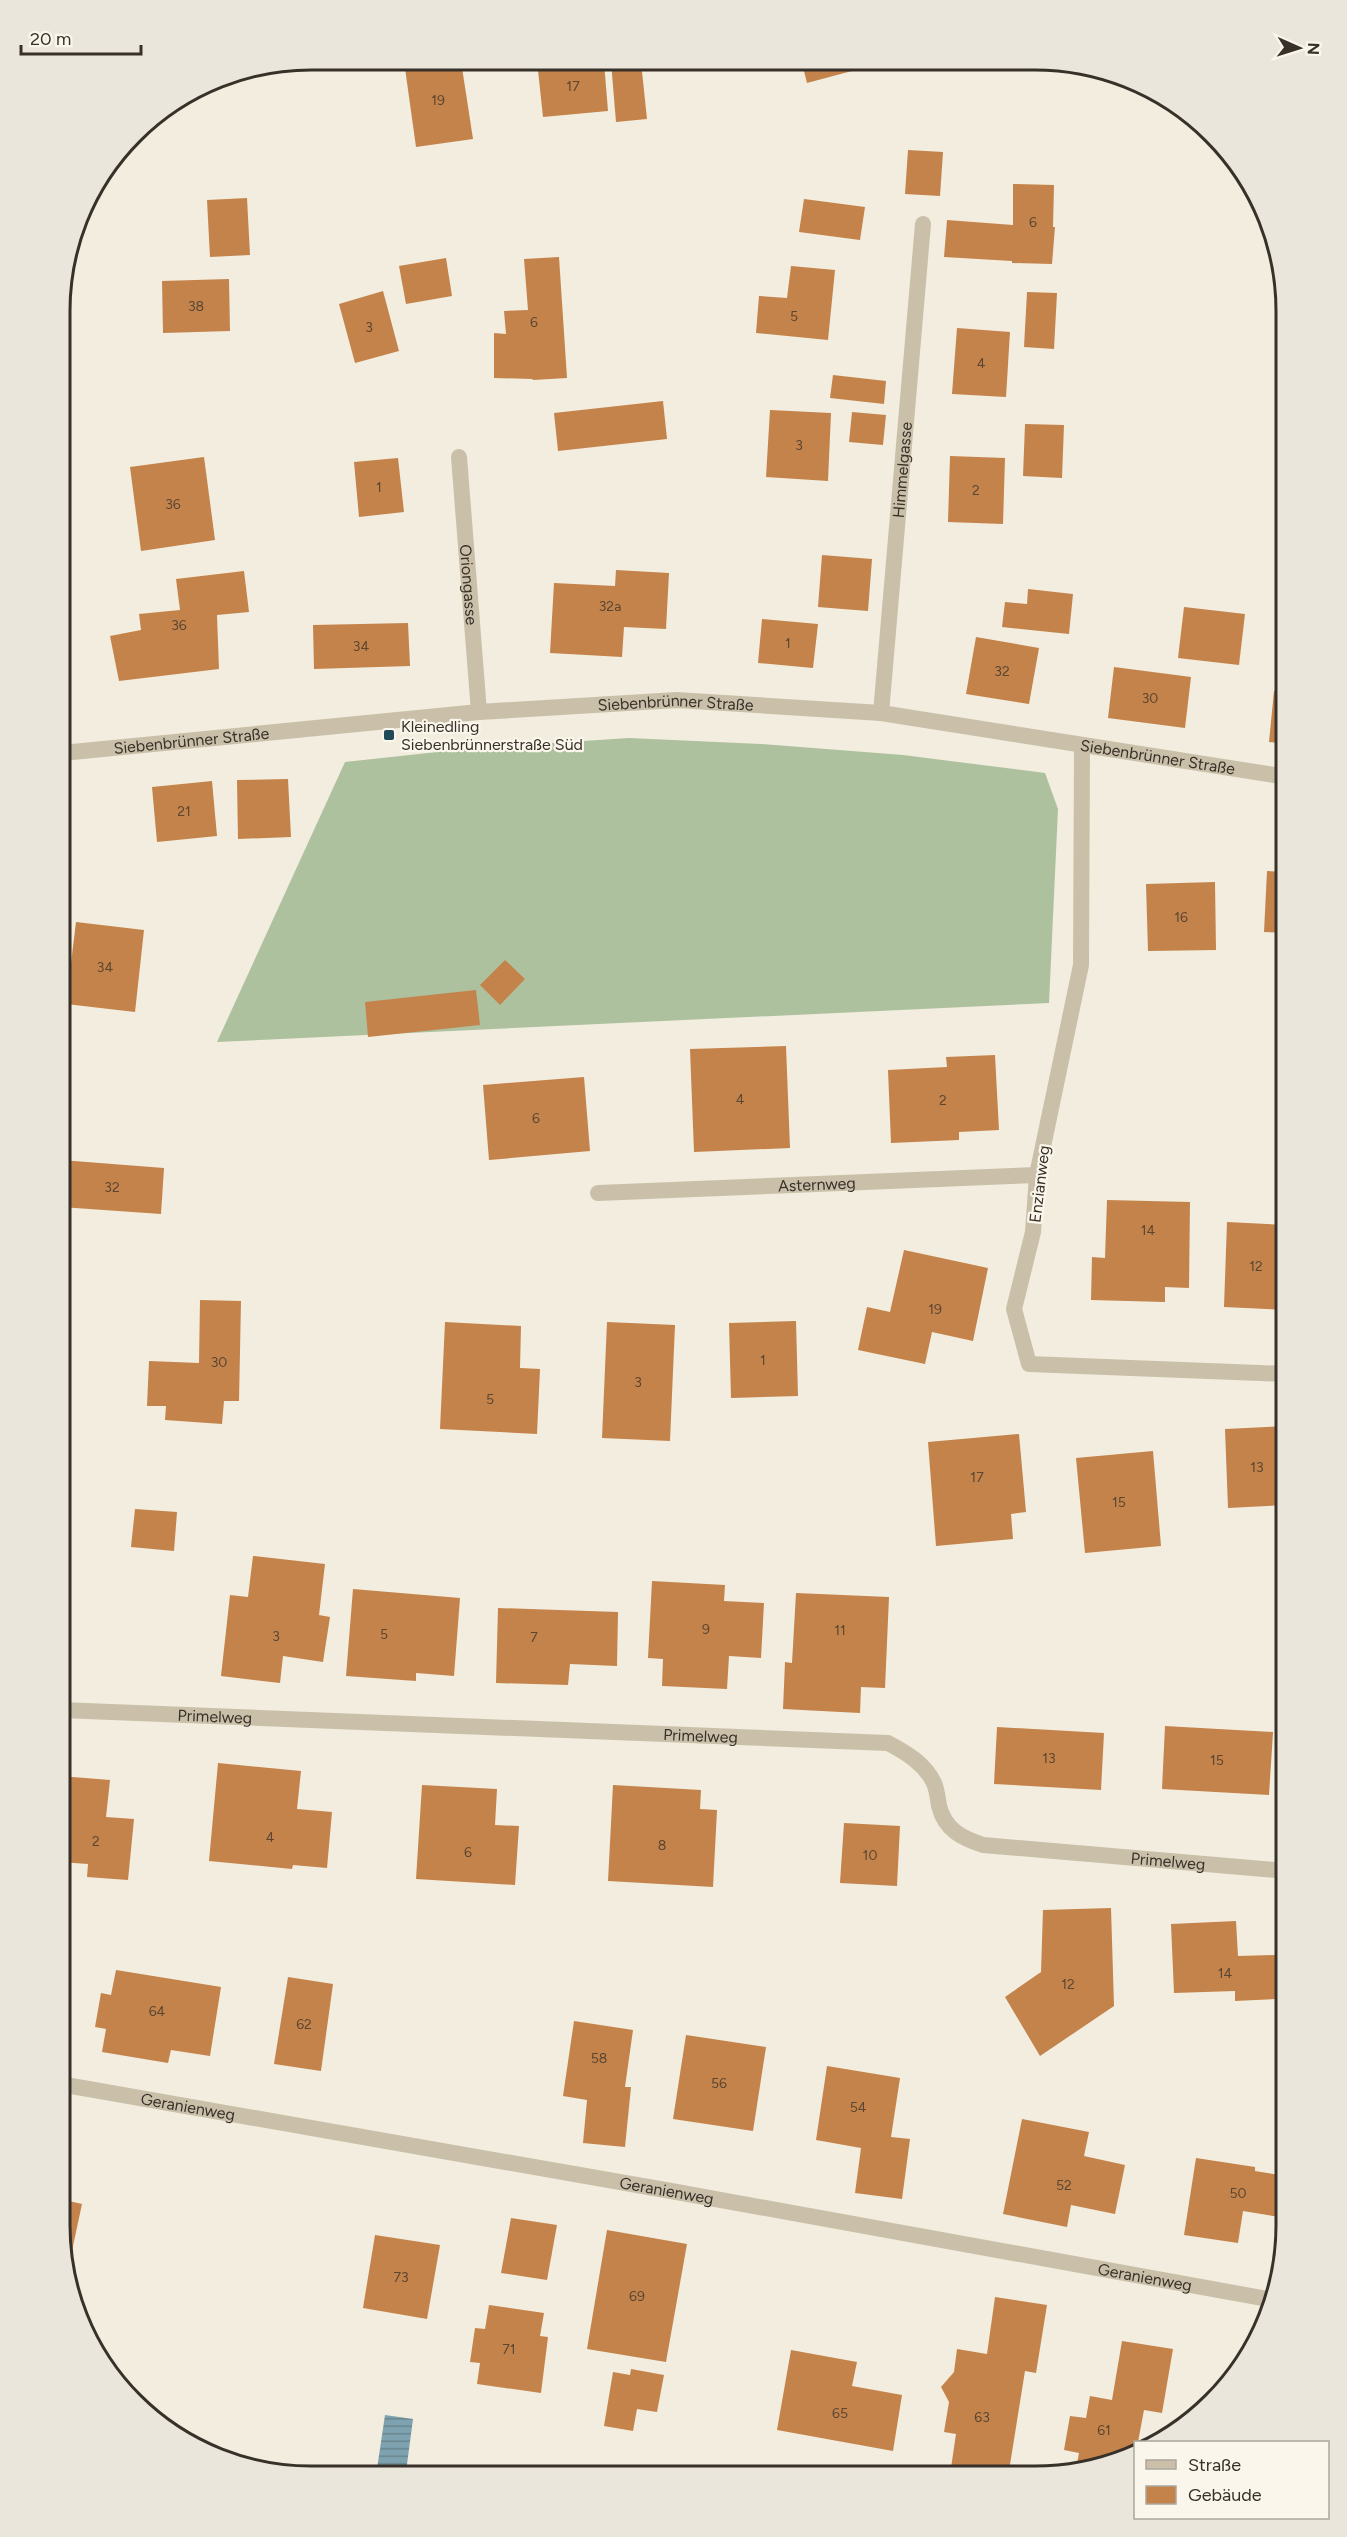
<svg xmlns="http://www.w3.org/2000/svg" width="1347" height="2537" viewBox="0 0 1347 2537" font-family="Figtree,sans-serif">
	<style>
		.pitch { fill: #aec19e }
		.water { fill: url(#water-rules) }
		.building { fill: #c4834b }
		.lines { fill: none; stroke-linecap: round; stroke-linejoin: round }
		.minor { stroke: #cac0aa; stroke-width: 16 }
		.poi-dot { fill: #1f4859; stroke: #faf6eb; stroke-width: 2 }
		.labels { text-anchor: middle; stroke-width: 4.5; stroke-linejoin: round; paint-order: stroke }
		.number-label { font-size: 14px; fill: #5b4632 }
		.street-label { font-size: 16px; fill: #383129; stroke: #faf6eb }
		.poi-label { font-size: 16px; fill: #383129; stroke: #faf6eb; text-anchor: start }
		.rim { fill: none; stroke: #383129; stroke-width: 3 }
	</style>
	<defs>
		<pattern id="water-rules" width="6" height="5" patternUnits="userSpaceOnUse" patternTransform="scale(1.5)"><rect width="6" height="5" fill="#7ea2af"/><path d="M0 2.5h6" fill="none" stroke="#68858e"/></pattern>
	</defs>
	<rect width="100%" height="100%" fill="#f2edde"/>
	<!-- pitch -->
	<polygon class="pitch" points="629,738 761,744 903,755 1045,773 1058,809 1049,1003 217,1042 345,762 465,749"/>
	<!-- water -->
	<polygon class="water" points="385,2415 413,2419 406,2472 377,2469"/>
	<!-- building -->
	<g class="building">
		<polygon points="404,61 461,61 473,139 416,147"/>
		<polygon points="537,61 604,62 608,111 543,117"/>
		<polygon points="611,62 641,62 647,119 616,122"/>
		<polygon points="802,63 862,63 863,68 807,83"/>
		<polygon points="908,150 943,152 940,196 905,194"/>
		<polygon points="1013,184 1054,185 1053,227 1055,227 1052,264 1012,263 1012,261 944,257 947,220 1013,225"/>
		<polygon points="247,198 250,255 210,257 207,200"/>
		<polygon points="804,199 865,207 860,240 799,232"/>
		<polygon points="559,257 567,378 533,380 532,379 494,378 494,333 506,334 504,311 528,310 524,259"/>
		<polygon points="446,258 452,296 406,304 399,266"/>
		<polygon points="791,266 835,270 828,340 756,333 759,296 787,298"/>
		<polygon points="229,279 230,331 163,333 162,281"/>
		<polygon points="383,291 399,351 355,363 339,304"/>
		<polygon points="1027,292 1057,293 1054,349 1024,347"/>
		<polygon points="957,328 1010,332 1006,397 952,394"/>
		<polygon points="833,375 886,381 884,404 830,398"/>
		<polygon points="663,401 667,439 558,451 554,413"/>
		<polygon points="770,410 831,413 828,481 766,477"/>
		<polygon points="852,412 886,415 883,445 849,442"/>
		<polygon points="1025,424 1064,425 1062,478 1023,476"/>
		<polygon points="950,456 1005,458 1003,524 948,522"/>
		<polygon points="204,457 215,540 141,551 130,467"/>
		<polygon points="398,458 404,512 359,517 354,462"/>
		<polygon points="822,555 872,559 868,611 818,607"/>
		<polygon points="616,570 669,573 666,629 624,627 622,657 550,653 554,583 615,586"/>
		<polygon points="244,571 249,612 217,615 219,669 119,681 110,636 141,630 139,614 180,610 176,579"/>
		<polygon points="1028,589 1073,594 1069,634 1002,627 1005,602 1027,604"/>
		<polygon points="1184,607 1245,614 1239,665 1178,658"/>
		<polygon points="762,619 818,624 813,668 758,663"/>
		<polygon points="408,623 410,666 314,669 313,625"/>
		<polygon points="976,637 1039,648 1029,704 966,694"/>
		<polygon points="1114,667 1191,677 1185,728 1108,718"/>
		<polygon points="1274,691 1287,693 1287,744 1269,742"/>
		<polygon points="288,779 291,837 238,839 237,780"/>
		<polygon points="212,781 217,836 157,842 152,787"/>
		<polygon points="1267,871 1287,872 1287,933 1264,932"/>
		<polygon points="1215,882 1216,950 1148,951 1146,884"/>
		<polygon points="76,922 144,930 135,1012 66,1004"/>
		<polygon points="505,960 525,979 500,1005 480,985"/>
		<polygon points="476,990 480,1025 368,1037 365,1002"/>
		<polygon points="786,1046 790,1148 694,1152 690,1049"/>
		<polygon points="995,1055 999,1130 959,1132 959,1140 891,1143 888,1070 947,1067 946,1057"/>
		<polygon points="584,1077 590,1151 489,1160 483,1085"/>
		<polygon points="61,1160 164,1168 161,1214 61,1207"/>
		<polygon points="1107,1200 1190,1202 1189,1288 1165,1287 1165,1302 1091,1300 1092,1257 1105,1258"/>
		<polygon points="1227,1222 1287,1225 1287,1310 1224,1307"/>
		<polygon points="904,1250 988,1268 973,1341 932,1332 925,1364 858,1350 867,1307 890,1312"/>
		<polygon points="200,1300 241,1301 239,1401 224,1401 222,1424 165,1420 166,1406 147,1406 149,1361 199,1363"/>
		<polygon points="796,1321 798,1396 731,1398 729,1323"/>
		<polygon points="445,1322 521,1326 520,1368 540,1369 537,1434 440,1429"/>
		<polygon points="607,1322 675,1325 670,1441 602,1438"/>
		<polygon points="1287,1426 1287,1505 1228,1508 1225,1429"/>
		<polygon points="1019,1434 1026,1512 1011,1514 1013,1539 936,1546 928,1442"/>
		<polygon points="1153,1451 1161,1546 1085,1553 1076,1458"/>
		<polygon points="135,1509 177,1512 174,1551 131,1547"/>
		<polygon points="253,1556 325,1564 319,1615 330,1617 323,1662 283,1656 280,1683 221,1676 230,1595 248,1597"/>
		<polygon points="652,1581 725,1585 724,1601 764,1603 761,1658 729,1656 727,1689 662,1686 663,1659 648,1658"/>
		<polygon points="353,1589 460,1598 454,1676 416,1673 416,1681 346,1676"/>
		<polygon points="796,1593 889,1597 885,1688 861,1687 860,1713 783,1709 785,1662 792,1663"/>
		<polygon points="498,1608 618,1612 617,1666 570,1664 568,1685 496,1683"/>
		<polygon points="1165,1726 1273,1732 1269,1795 1162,1789"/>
		<polygon points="997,1727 1104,1733 1101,1790 994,1784"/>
		<polygon points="218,1763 301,1771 297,1809 332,1812 327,1868 293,1865 292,1869 209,1861"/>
		<polygon points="60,1776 110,1780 106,1817 134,1819 128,1880 87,1877 88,1864 60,1862"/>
		<polygon points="422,1785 497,1789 495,1825 519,1826 515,1885 416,1879"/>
		<polygon points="613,1785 701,1790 700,1809 717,1810 713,1887 608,1881"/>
		<polygon points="844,1823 900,1826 897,1886 840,1883"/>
		<polygon points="1283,1903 1287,1904 1287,1938 1281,1938"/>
		<polygon points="1111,1908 1114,2006 1040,2056 1005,1997 1041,1972 1043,1910"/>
		<polygon points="1236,1921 1238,1956 1275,1955 1277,1999 1235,2001 1235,1991 1174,1993 1171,1924"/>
		<polygon points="116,1970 221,1987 210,2056 171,2050 168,2063 102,2052 106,2029 95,2027 101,1993 111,1995"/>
		<polygon points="288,1977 333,1984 321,2071 274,2064"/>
		<polygon points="574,2021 633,2030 625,2087 631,2087 625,2147 583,2143 587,2100 563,2096"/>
		<polygon points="686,2035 766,2047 753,2131 673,2119"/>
		<polygon points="827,2066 900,2078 891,2137 910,2139 902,2199 855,2193 861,2148 816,2140"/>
		<polygon points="1022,2119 1089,2132 1084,2156 1125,2165 1115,2214 1071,2205 1067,2227 1003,2214"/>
		<polygon points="1196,2158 1255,2167 1255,2171 1286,2176 1286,2218 1243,2211 1238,2243 1184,2235"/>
		<polygon points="60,2199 82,2204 70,2260 66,2260 60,2225"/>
		<polygon points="511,2218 557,2225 547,2280 501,2273"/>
		<polygon points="607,2230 687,2244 666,2362 587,2349"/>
		<polygon points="375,2235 440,2245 427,2319 363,2308"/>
		<polygon points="995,2297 1047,2305 1036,2373 1025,2371 1008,2477 951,2468 956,2434 944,2432 949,2402 941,2387 954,2372 957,2349 987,2354"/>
		<polygon points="489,2305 544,2313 540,2336 548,2337 541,2393 477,2384 480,2363 470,2362 475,2328 485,2329"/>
		<polygon points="1122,2341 1173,2349 1162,2413 1144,2410 1138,2442 1136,2442 1136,2454 1116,2464 1076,2470 1079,2453 1064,2450 1070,2416 1086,2418 1090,2396 1112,2400"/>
		<polygon points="791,2350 857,2362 852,2386 902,2395 893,2451 777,2430"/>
		<polygon points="631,2369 664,2375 657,2412 637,2409 633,2431 604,2426 613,2372 630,2375"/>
	</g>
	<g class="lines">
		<!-- minor -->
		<g class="minor">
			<path id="s1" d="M 459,457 L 479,712"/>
			<path id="s2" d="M 881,713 L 923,224"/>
			<polyline points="1082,745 1081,965 1037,1175 1033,1232 1014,1309 1029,1364 1287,1374"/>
			<path id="s3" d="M 62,753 L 479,712 L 677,700 L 881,713 L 1287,777"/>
			<path id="s4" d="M 598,1193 L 1037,1175"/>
			<path id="s5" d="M 61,1710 L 888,1743 C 907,1753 925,1764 934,1783 C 937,1790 938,1799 939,1806 C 945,1830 962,1838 983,1845 L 1287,1871"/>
			<path id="s6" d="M 60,2084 L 671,2191 L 1273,2300"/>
		</g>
	</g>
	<!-- markers -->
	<rect class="poi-dot" x="383" y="729" width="12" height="12" rx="3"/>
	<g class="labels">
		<!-- number labels -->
		<g class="number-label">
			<text x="573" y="91">17</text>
			<text x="438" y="105">19</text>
			<text x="1033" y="227">6</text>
			<text x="196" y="311">38</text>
			<text x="794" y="321">5</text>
			<text x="534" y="327">6</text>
			<text x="369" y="332">3</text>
			<text x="981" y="368">4</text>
			<text x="799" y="450">3</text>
			<text x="379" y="492">1</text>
			<text x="976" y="495">2</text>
			<text x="173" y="509">36</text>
			<text x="610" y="611">32a</text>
			<text x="179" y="630">36</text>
			<text x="788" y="648">1</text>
			<text x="361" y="651">34</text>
			<text x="1002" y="676">32</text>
			<text x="1150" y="703">30</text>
			<text x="184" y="816">21</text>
			<text x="1181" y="922">16</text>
			<text x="105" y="972">34</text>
			<text x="740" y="1104">4</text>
			<text x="943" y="1105">2</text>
			<text x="536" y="1123">6</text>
			<text x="112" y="1192">32</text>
			<text x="1148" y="1235">14</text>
			<text x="1256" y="1271">12</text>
			<text x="935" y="1314">19</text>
			<text x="763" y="1365">1</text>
			<text x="219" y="1367">30</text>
			<text x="638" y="1387">3</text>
			<text x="490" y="1404">5</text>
			<text x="1257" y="1472">13</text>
			<text x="977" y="1482">17</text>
			<text x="1119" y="1507">15</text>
			<text x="706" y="1634">9</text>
			<text x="840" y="1635">11</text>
			<text x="384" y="1639">5</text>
			<text x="276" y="1641">3</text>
			<text x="534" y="1642">7</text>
			<text x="1049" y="1763">13</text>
			<text x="1217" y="1765">15</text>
			<text x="270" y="1842">4</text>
			<text x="96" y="1846">2</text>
			<text x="662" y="1850">8</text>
			<text x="468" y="1857">6</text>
			<text x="870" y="1860">10</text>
			<text x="1225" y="1978">14</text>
			<text x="1068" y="1989">12</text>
			<text x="157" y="2016">64</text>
			<text x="304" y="2029">62</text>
			<text x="599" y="2063">58</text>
			<text x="719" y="2088">56</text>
			<text x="858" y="2112">54</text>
			<text x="1064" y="2190">52</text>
			<text x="1238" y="2198">50</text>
			<text x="401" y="2282">73</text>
			<text x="637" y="2301">69</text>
			<text x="509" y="2354">71</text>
			<text x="840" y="2418">65</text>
			<text x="982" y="2422">63</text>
			<text x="1104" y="2435">61</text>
		</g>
		<!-- street labels -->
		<g class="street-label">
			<text dy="6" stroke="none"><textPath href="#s2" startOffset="244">Himmelgasse</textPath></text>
			<text dy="6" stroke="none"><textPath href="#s1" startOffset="128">Oriongasse</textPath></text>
			<text dy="6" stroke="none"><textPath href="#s3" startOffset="616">Siebenbrünner Straße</textPath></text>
			<text dy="6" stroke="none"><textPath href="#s3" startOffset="130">Siebenbrünner Straße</textPath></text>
			<text dy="6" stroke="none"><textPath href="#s3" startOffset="1102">Siebenbrünner Straße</textPath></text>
			<text dy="6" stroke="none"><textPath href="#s4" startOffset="219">Asternweg</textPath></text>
			<text transform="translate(1039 1184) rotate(-83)" y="6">Enzianweg</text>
			<text dy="6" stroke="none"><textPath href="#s5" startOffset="154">Primelweg</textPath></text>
			<text dy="6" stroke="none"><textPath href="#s5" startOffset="640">Primelweg</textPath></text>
			<text dy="6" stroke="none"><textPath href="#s5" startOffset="1161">Primelweg</textPath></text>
			<text dy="6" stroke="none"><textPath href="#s6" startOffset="130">Geranienweg</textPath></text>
			<text dy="6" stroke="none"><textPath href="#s6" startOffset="616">Geranienweg</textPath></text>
			<text dy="6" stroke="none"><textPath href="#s6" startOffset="1102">Geranienweg</textPath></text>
		</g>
		<!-- poi labels -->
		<g class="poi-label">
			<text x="401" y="732">Kleinedling<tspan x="401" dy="18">Siebenbrünnerstraße Süd</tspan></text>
		</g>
	</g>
	<!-- crop -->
	<path d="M0 0H1347V2537H0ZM311 70H1035A241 241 0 0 1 1276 311V2225A241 241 0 0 1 1035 2466H311A241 241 0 0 1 70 2225V311A241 241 0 0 1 311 70Z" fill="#eae6db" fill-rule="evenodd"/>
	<path class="rim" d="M311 70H1035A241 241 0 0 1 1276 311V2225A241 241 0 0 1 1035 2466H311A241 241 0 0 1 70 2225V311A241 241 0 0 1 311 70Z"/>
	<!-- legend -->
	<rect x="1134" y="2441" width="195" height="78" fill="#faf6eb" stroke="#aca79d" stroke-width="1.5"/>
	<rect x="1146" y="2460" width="30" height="9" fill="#cac0aa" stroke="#aca79d" stroke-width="1.5"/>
	<text x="1188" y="2471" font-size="18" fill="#383129">Straße</text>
	<rect x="1146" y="2486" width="30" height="18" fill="#c4834b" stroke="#aca79d" stroke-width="1.5"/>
	<text x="1188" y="2501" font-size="18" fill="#383129">Gebäude</text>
	<!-- north arrow -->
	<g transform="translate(1299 48) rotate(93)" stroke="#faf6eb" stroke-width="4.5" paint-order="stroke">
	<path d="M0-4.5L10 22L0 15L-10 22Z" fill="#383129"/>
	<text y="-9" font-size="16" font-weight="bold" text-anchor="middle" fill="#383129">N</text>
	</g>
	<!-- scale -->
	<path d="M21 45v9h120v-9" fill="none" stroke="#383129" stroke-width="3"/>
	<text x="30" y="45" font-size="18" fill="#383129" stroke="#faf6eb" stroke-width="4.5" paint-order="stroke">20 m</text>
</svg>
